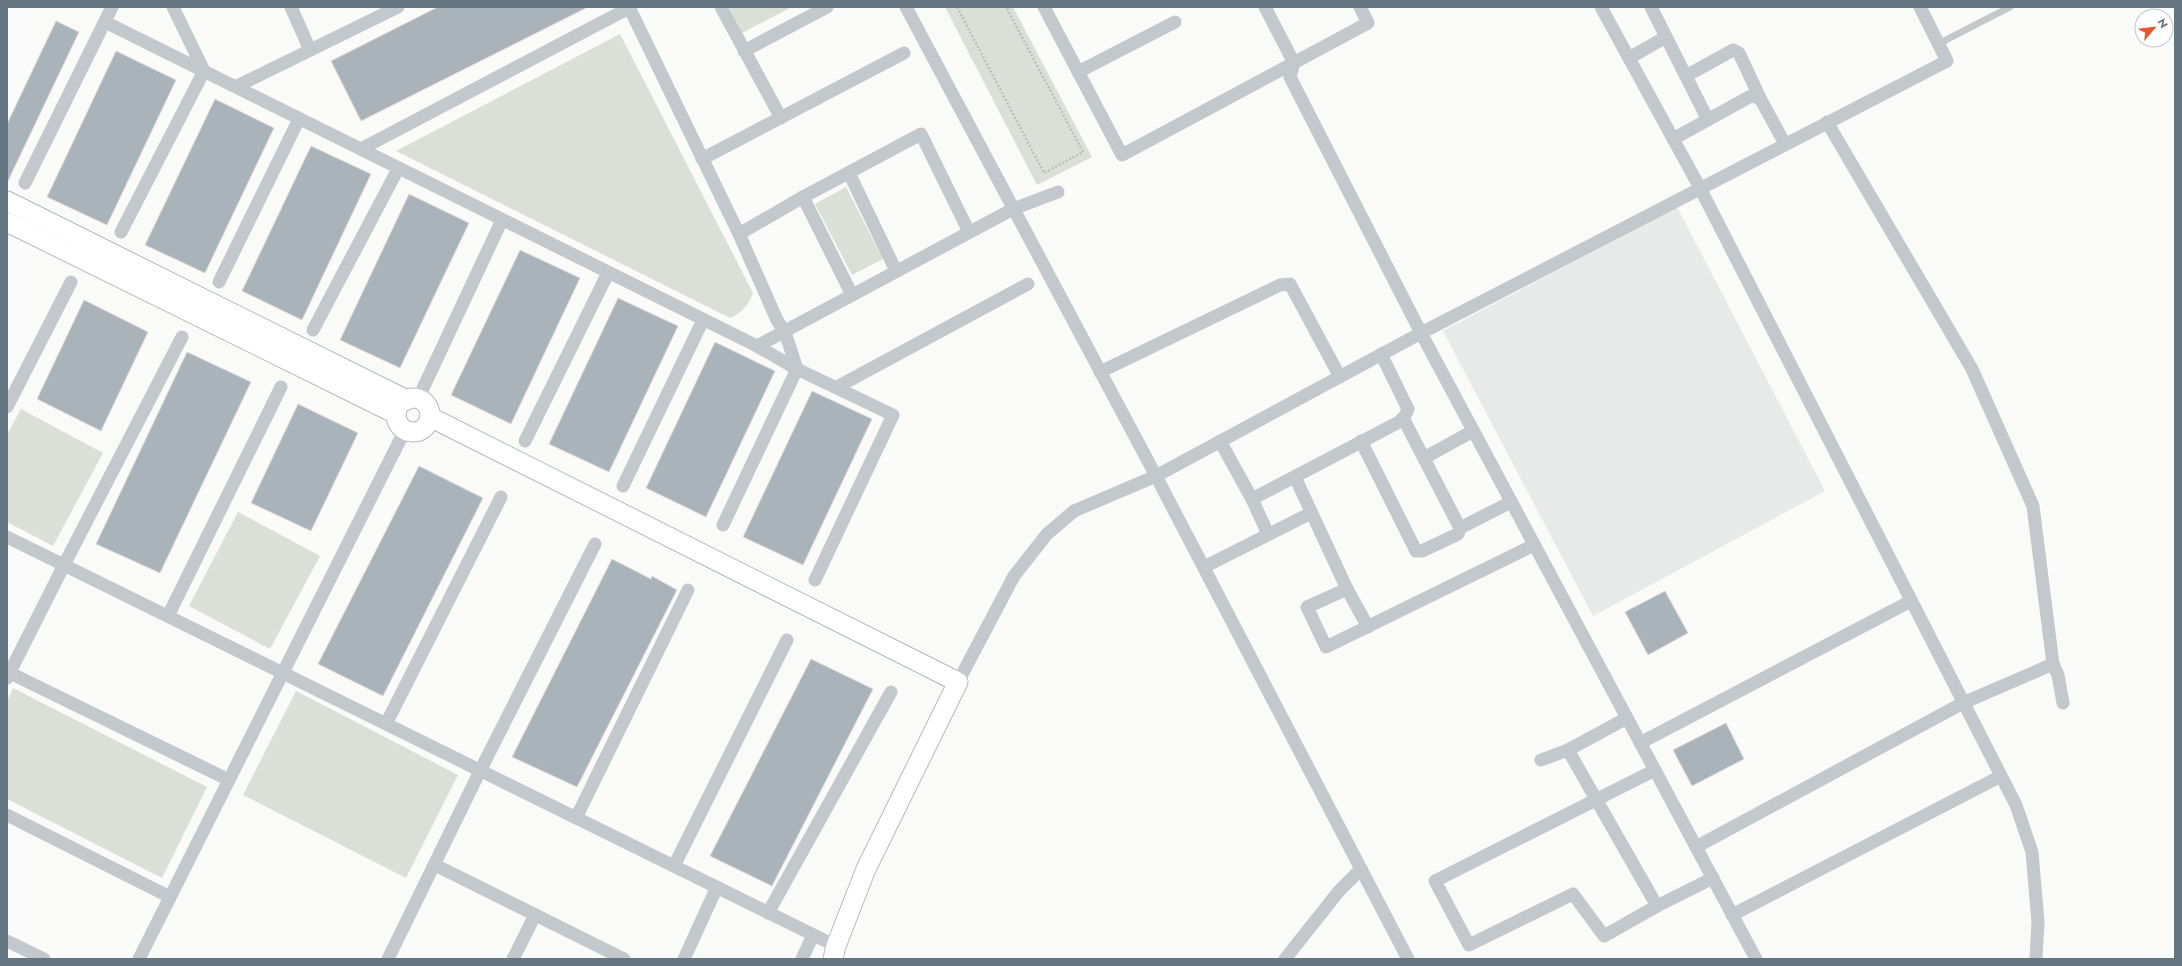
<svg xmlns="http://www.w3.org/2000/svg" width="2182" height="966" viewBox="0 0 2182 966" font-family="Jost,sans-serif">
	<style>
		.built { fill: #e8e9e9 }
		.green { fill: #dadfd7 }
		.building { fill: #aab3b9; stroke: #dcdcda }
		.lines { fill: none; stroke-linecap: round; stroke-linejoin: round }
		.secondary-casing { stroke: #b3babf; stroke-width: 21 }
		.path { stroke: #bbbfc2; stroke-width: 2.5; stroke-dasharray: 2 2; stroke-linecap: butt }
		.lane { stroke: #c3c8cc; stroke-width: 7 }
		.street { stroke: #c3c8cc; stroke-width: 13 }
		.secondary { stroke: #fff; stroke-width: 19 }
	</style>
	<rect width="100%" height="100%" fill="#fafaf8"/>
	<!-- built -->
	<polygon class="built" points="1677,207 1825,491 1593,616 1443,331"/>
	<!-- green -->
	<g class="green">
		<polygon points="729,7 792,7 742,33"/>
		<polygon points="945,7 1013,7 1092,157 1037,185"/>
		<path d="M 620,34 L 753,293 C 748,305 743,312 730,318 L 396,151 Z"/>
		<polygon points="846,187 883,259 852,275 815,204"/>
		<polygon points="21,409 103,453 53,546 7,522 7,435"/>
		<polygon points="238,512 320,556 270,649 189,606"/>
		<polygon points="13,688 207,787 162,878 7,799 7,701"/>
		<polygon points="296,691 458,775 406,878 243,795"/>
	</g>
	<!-- building -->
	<g class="building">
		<polygon points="438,7 588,7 361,121 331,61"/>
		<polygon points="56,21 79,32 7,183 7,124"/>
		<polygon points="116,51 176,80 107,225 47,197"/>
		<polygon points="215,99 274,128 205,273 145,245"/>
		<polygon points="311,146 371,174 302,320 242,291"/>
		<polygon points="409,194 469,223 400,368 340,340"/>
		<polygon points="520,250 580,278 511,424 451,395"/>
		<polygon points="618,298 678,326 609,472 549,444"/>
		<polygon points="84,300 148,332 101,431 37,399"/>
		<polygon points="715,342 775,371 706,517 646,488"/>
		<polygon points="187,352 251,382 160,573 96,544"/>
		<polygon points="812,391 872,419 803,565 743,537"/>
		<polygon points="298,404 358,433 311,531 251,503"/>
		<polygon points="419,466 483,498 383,696 318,664"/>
		<polygon points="612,559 651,579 652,576 677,590 577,787 512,757"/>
		<polygon points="1665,591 1688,633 1648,655 1625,612"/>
		<polygon points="811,659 873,689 772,886 710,856"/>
		<polygon points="1726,723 1744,759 1692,786 1673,750"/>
	</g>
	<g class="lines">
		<!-- secondary casing -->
		<g class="secondary-casing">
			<g id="secondary">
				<polyline points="7,201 407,400"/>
				<polyline points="7,222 396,414"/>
				<circle cx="413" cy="415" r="17"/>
				<polyline points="430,417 958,682 866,869 836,946 833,959"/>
			</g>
		</g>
		<!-- path -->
		<polyline class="path" points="957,7 1044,173 1083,152 1006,7"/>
		<!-- lane -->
		<polyline class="lane" points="1938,44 2010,7"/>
		<!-- street -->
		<g class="street">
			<polyline points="291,7 310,50"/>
			<polyline points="629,7 739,234 777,320 785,332 797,369 723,525"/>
			<polyline points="721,7 781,118"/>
			<polyline points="906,7 1156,476 1408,959"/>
			<polyline points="1044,7 1122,155 1368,23 1360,7"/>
			<polyline points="1265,7 1294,63 1290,77 1421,333 1756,959"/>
			<polyline points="1601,7 1700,188 2016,805 2032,852 2038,922 2036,959"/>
			<polyline points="1651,7 1708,120"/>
			<polyline points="105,22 757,346 797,369 893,415 815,580"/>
			<polyline points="744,51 827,7"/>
			<polyline points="1629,58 1666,37"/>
			<polyline points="1078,72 1175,22"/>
			<polyline points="1686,76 1733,50 1739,53 1761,100"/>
			<polyline points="237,86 398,7"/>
			<polyline points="1827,122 1972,369 2033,506 2053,664 2058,675 2063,703"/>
			<polyline points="1673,139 1749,97 1755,96 1761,100 1785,144"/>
			<polyline points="361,149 629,8"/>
			<polyline points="702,159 904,53"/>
			<polyline points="849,173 896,271"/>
			<polyline points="25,183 112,7"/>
			<polyline points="803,197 852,295"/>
			<polyline points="121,232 204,71 173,7"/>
			<polyline points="739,234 803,197 921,134 969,232"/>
			<polyline points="219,282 299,119"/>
			<polyline points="313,330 398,169"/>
			<polyline points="757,346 1013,209 1058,192"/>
			<polyline points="1100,372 1280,285 1290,284 1340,377"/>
			<polyline points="837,387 1028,284"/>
			<polyline points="418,399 502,220"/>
			<polyline points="7,407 71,282"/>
			<polyline points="525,441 608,273"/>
			<polyline points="1220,441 1252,499 1268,534"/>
			<polyline points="1361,441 1416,551 1422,551 1458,534 1460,528 1403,418"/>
			<polyline points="1424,458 1473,431"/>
			<polyline points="1295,477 1347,589 1368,627"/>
			<polyline points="623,486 703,320"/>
			<polyline points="1252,499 1399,422 1405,416 1408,409 1381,354"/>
			<polyline points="1460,528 1511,502"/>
			<polyline points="7,537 836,946"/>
			<polyline points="1204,567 1311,513"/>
			<polyline points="1347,589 1307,607 1326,647 1534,545"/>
			<polyline points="168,616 281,387"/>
			<polyline points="10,673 229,780"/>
			<polyline points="7,678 64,565 182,337"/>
			<polyline points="958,682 1014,576 1047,534 1074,511 1156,476 1421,333 1947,61 1920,7"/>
			<polyline points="386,724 501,497"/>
			<polyline points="1640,743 1911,601"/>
			<polyline points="1568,750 1657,906"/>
			<polyline points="1541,760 1568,750 1627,718"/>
			<polyline points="1655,770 1435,881 1469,945 1573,894 1604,936 1657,906 1713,878"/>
			<polyline points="7,815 170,897"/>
			<polyline points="576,818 688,590"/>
			<polyline points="1696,847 1963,703 2053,664"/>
			<polyline points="435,865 624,959"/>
			<polyline points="674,866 787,640"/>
			<polyline points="768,913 891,692"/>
			<polyline points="1732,915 2001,776"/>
			<polyline points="7,941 44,959"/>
			<polyline points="139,959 405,430"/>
			<polyline points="388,959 480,771 595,544"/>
			<polyline points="513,959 535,915"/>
			<polyline points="684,959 717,887"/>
			<polyline points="802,959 813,935"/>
			<polyline points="1285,959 1339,891 1361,869"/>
		</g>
		<!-- secondary -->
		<use href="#secondary" class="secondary"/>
	</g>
	<!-- border -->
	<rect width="2182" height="966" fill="none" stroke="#657683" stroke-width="16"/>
	<!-- north arrow -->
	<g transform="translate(2154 28) rotate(62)"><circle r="19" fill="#ffffff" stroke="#c1c8cd"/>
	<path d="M0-3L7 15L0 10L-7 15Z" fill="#e4572e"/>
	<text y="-6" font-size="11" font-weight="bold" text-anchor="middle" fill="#657683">N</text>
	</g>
</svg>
